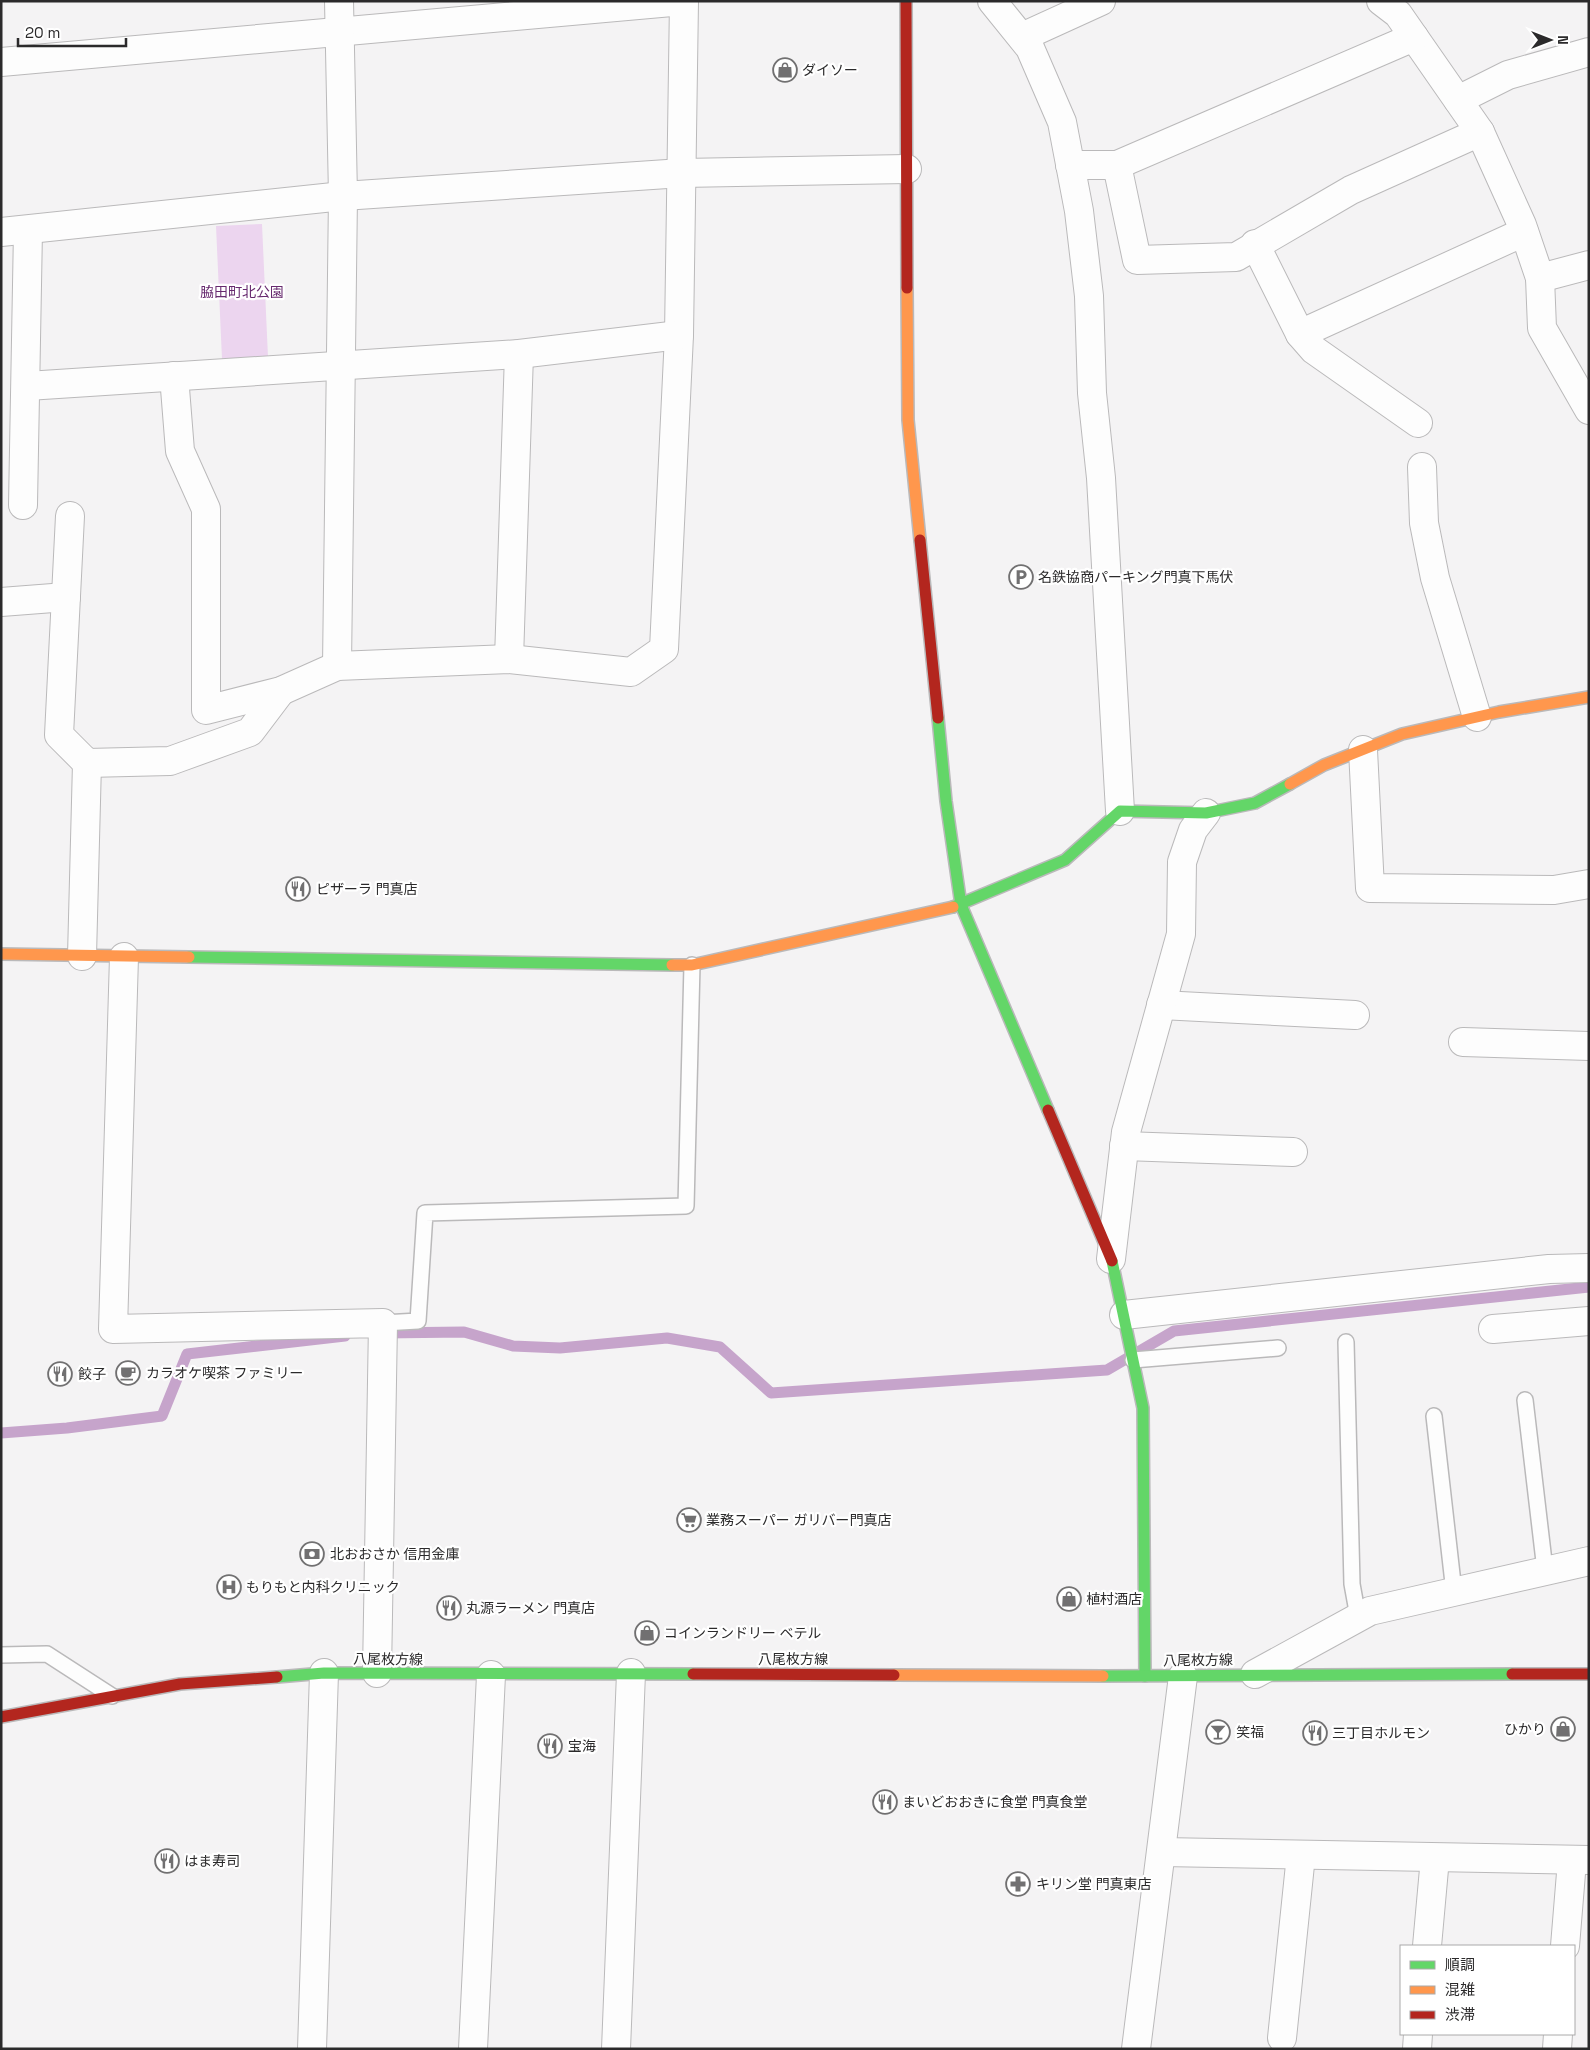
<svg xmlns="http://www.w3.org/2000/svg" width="1590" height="2050" viewBox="0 0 1590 2050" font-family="'Space Grotesk','Noto Sans JP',sans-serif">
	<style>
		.green { fill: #ecd5ef }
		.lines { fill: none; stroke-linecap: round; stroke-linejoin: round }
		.stream { stroke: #c6a4cb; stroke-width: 11 }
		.lane-casing { stroke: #bab9ba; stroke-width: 18 }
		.street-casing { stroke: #bab9ba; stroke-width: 30 }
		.fast-casing { stroke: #bab9ba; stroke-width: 14 }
		.slow-casing { stroke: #bab9ba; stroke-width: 14 }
		.jam-casing { stroke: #bab9ba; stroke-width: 14 }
		.lane { stroke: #fdfdfd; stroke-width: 15 }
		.street { stroke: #fdfdfd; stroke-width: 28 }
		.fast { stroke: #63d668; stroke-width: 11 }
		.slow { stroke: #ff974d; stroke-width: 11 }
		.jam { stroke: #b3261e; stroke-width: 11 }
		.labels { text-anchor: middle; stroke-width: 4.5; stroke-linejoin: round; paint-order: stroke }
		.poi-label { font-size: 14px; fill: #2b2a2b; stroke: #fff; text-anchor: start }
		.park-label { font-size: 14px; fill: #672a6f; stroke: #fff }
		.street-label { font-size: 14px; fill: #2b2a2b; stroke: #fff }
	</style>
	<rect width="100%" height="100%" fill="#f4f3f4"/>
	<!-- green -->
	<polygon class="green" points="262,224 268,357 222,359 216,226"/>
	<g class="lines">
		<!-- stream -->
		<g class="stream">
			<polyline points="383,1333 464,1332 513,1346 560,1348 667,1338 720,1347 771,1393 1107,1370 1174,1331 1589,1287"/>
			<polyline points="1,1433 67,1428 162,1416 187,1354 345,1336"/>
		</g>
		<!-- lane casing -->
		<g class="lane-casing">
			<g id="lane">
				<polyline points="383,1323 418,1321 425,1213 686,1206 692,965"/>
				<polyline points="1346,1342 1352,1584 1358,1617"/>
				<polyline points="1133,1360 1278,1348"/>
				<polyline points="1525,1400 1545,1570"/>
				<polyline points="1434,1416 1454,1592"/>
				<polyline points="1,1655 47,1654 112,1696"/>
			</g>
		</g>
		<!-- street casing -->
		<g class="street-casing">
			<g id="street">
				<polyline points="992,1 1030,48 1062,122 1079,211 1089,296 1092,393 1101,478 1120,811"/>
				<polyline points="1381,1 1398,14 1480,132 1522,225 1540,278 1542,328 1589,410"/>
				<polyline points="1022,37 1101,1"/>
				<polyline points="1,62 683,1"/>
				<polyline points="1458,100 1508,75 1589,52"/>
				<polyline points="1070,165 1117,165 1137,260 1236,257 1351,190 1480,132"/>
				<polyline points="1117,165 1414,37"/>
				<polyline points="1,232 343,196 682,173 907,169"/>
				<polyline points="1255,244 1300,334 1314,350 1418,423"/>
				<polyline points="1540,278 1589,265"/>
				<polyline points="1300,334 1524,232"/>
				<polyline points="174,376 180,451 206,509 206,710 281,691 337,666 509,659 631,672 664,649 679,335 684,1"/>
				<polyline points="27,386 519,354 679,335"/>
				<polyline points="1422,467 1424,523 1435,578 1477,717"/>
				<polyline points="23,505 28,230"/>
				<polyline points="70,516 59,735 87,763 170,761 250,732 281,691"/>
				<polyline points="1,602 66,597"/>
				<polyline points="509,659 519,354"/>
				<polyline points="337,666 343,196 339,1"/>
				<polyline points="1363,750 1370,888 1554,890 1589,884"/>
				<polyline points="82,956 87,763"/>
				<polyline points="124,957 113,1329 383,1323 377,1673"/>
				<polyline points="1161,1005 1355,1015"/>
				<polyline points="1463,1042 1589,1046"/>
				<polyline points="1124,1146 1293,1152"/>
				<polyline points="1111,1259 1126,1132 1181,934 1182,862 1193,830 1206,813"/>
				<polyline points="1124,1315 1549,1269 1589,1268"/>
				<polyline points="1493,1329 1589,1321"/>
				<polyline points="1255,1674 1370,1611 1589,1561"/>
				<polyline points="1162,1852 1589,1860"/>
				<polyline points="1427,1946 1435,1858"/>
				<polyline points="1565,1946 1572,1861"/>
				<polyline points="1282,2038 1301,1855"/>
				<polyline points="312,2049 324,1673"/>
				<polyline points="473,2049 491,1675"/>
				<polyline points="616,2049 631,1673"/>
				<polyline points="1136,2049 1183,1676"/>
				<polyline points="1417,2049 1418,2034"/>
				<polyline points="1557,2049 1558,2034"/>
			</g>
		</g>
		<!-- fast casing -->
		<g class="fast-casing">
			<g id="fast">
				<polyline points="938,718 946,801 961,905 1048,1110"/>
				<polyline points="953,907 1065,860 1120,811 1206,813 1255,803 1290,784"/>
				<polyline points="189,957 672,965"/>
				<polyline points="1112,1261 1143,1408 1145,1676"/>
				<polyline points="1103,1676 1512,1674"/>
				<polyline points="277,1677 324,1673 693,1674"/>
			</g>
		</g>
		<!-- slow casing -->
		<g class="slow-casing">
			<g id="slow">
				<polyline points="907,288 908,420 920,540"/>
				<polyline points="1290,784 1324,765 1402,734 1499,712 1589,697"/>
				<polyline points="1,954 189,957"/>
				<polyline points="672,965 692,965 953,907"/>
				<polyline points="894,1675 1103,1676"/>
			</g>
		</g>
		<!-- jam casing -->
		<g class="jam-casing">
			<g id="jam">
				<polyline points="906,1 907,288"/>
				<polyline points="920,540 938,718"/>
				<polyline points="1048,1110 1112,1261"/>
				<polyline points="693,1674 894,1675"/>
				<polyline points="1512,1674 1589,1674"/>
				<polyline points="1,1717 180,1684 277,1677"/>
			</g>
		</g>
		<!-- lane -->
		<use href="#lane" class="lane"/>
		<!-- street -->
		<use href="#street" class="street"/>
		<!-- fast -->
		<use href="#fast" class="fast"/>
		<!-- slow -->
		<use href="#slow" class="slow"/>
		<!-- jam -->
		<use href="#jam" class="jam"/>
	</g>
	<!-- icons -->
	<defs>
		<g id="shop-ring" transform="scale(1.25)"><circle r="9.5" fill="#fff" stroke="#717071" stroke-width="1.5"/><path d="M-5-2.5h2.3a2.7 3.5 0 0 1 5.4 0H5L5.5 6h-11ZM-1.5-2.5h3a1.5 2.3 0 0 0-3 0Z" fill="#717071"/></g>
		<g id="parking-ring" transform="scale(1.25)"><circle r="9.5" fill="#fff" stroke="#717071" stroke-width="1.5"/><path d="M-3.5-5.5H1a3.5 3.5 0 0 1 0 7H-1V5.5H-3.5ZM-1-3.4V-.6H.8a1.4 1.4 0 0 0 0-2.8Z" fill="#717071"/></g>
		<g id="restaurant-ring" transform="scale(1.25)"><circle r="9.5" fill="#fff" stroke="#717071" stroke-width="1.5"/><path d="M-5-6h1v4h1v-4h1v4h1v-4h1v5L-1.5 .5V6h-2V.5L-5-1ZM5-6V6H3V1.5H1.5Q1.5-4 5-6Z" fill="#717071"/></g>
		<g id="cafe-ring" transform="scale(1.25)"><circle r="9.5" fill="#fff" stroke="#717071" stroke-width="1.5"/><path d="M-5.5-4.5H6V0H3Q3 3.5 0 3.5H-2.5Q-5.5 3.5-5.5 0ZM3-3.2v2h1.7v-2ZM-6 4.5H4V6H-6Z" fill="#717071"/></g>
		<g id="supermarket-ring" transform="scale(1.25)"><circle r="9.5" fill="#fff" stroke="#717071" stroke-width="1.5"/><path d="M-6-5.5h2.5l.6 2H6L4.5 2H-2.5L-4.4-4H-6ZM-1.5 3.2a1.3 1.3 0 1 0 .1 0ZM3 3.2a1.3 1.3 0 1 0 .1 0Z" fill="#717071"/></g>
		<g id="bank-ring" transform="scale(1.25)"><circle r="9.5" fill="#fff" stroke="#717071" stroke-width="1.5"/><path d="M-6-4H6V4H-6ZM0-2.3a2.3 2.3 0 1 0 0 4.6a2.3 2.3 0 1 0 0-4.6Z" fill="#717071"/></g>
		<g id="hospital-ring" transform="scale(1.25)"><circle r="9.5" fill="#fff" stroke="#717071" stroke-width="1.5"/><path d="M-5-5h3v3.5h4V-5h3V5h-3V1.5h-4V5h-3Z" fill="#717071"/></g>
		<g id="bar-ring" transform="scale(1.25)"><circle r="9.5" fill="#fff" stroke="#717071" stroke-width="1.5"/><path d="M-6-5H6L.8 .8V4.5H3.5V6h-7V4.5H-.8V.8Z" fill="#717071"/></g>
		<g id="pharmacy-ring" transform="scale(1.25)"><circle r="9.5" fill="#fff" stroke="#717071" stroke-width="1.5"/><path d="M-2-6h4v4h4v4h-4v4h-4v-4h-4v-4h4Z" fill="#717071"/></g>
	</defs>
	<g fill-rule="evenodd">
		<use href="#shop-ring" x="785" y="70"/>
		<use href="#parking-ring" x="1021" y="577"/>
		<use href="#restaurant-ring" x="298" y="889"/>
		<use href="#cafe-ring" x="128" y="1373"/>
		<use href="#restaurant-ring" x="60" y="1374"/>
		<use href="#supermarket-ring" x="689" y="1520"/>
		<use href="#bank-ring" x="312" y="1554"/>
		<use href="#hospital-ring" x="229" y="1587"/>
		<use href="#shop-ring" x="1069" y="1599"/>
		<use href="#restaurant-ring" x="449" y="1608"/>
		<use href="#shop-ring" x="647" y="1633"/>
		<use href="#shop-ring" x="1563" y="1729"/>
		<use href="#bar-ring" x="1218" y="1732"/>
		<use href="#restaurant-ring" x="1315" y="1733"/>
		<use href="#restaurant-ring" x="550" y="1746"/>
		<use href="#restaurant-ring" x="885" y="1802"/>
		<use href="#restaurant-ring" x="167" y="1861"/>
		<use href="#pharmacy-ring" x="1018" y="1884"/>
	</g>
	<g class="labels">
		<!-- poi labels -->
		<g class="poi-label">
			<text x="802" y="75">ダイソー</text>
			<text x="1038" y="582">名鉄協商パーキング門真下馬伏</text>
			<text x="316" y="894">ピザーラ 門真店</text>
			<text x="146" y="1378">カラオケ喫茶 ファミリー</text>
			<text x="78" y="1379">餃子</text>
			<text x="706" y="1525">業務スーパー ガリバー門真店</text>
			<text x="330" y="1559">北おおさか 信用金庫</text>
			<text x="246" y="1592">もりもと内科クリニック</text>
			<text x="1086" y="1604">植村酒店</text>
			<text x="466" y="1613">丸源ラーメン 門真店</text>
			<text x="664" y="1638">コインランドリー ベテル</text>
			<text x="1546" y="1734" text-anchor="end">ひかり</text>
			<text x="1236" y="1737">笑福</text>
			<text x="1332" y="1738">三丁目ホルモン</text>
			<text x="568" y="1751">宝海</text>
			<text x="902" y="1807">まいどおおきに食堂 門真食堂</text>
			<text x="184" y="1866">はま寿司</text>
			<text x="1036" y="1889">キリン堂 門真東店</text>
		</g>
		<!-- park labels -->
		<g class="park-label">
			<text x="242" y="297">脇田町北公園</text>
		</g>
		<!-- street labels -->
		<g class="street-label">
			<text transform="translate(388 1659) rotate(1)" y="5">八尾枚方線</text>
			<text x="793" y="1664">八尾枚方線</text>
			<text transform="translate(1198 1660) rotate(-1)" y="5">八尾枚方線</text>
		</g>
	</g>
	<!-- border -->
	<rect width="1590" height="2050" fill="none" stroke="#2b2a2b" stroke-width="5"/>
	<!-- legend -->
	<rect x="1400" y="1945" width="175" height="90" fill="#ffffff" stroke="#aaaaaa"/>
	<rect x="1410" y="1961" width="25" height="8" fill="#63d668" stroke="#aaaaaa"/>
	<text x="1445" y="1970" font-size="15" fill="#2b2a2b">順調</text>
	<rect x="1410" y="1986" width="25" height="8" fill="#ff974d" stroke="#aaaaaa"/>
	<text x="1445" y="1995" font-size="15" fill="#2b2a2b">混雑</text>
	<rect x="1410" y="2011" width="25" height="8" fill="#b3261e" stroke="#aaaaaa"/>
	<text x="1445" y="2020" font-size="15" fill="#2b2a2b">渋滞</text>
	<!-- north arrow -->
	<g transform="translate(1550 40) rotate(90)" stroke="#ffffff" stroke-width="4" paint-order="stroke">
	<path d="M0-4L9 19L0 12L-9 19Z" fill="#2b2a2b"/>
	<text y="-8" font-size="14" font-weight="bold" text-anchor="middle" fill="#2b2a2b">N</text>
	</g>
	<!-- scale -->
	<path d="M18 38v8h108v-8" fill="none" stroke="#2b2a2b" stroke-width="2.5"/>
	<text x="25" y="38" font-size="15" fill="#2b2a2b" stroke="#ffffff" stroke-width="4" paint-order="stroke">20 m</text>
</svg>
